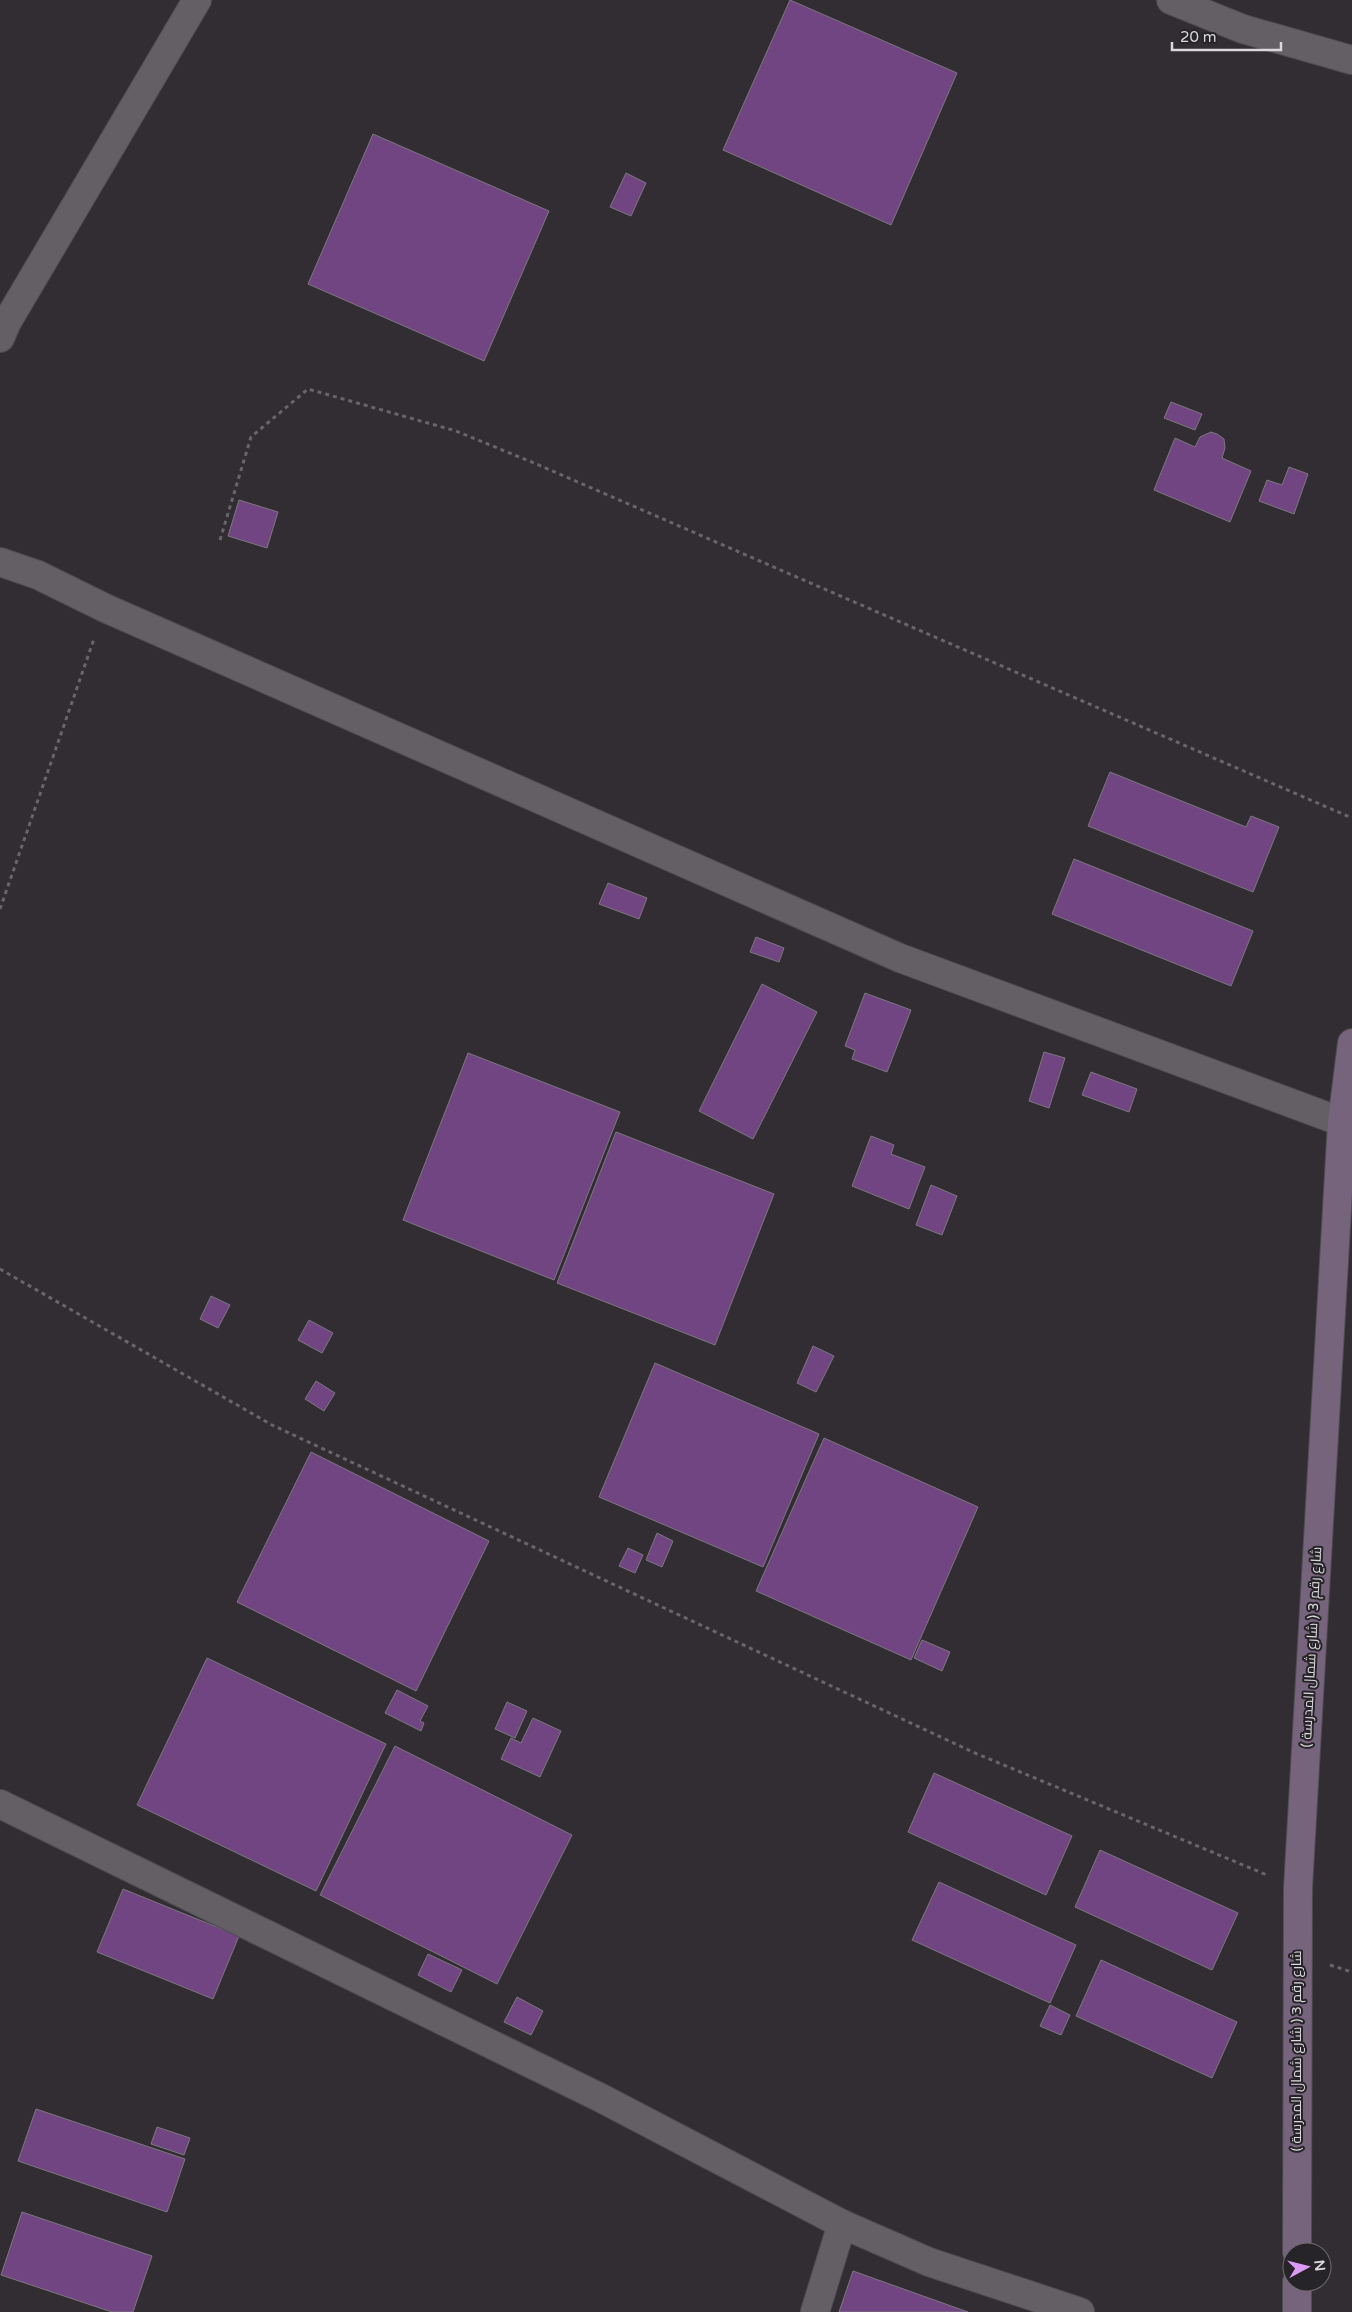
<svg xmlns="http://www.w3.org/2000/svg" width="1352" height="2312" viewBox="0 0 1352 2312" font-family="'Varela Round',Cairo,sans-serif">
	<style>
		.building { fill: #704582; stroke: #7d787f }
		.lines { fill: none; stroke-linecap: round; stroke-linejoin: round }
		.street-casing { stroke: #4f4c51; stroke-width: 30 }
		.secondary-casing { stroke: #4f4c51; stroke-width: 30 }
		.path { stroke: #69666b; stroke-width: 3; stroke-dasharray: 4 4; stroke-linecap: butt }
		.street { stroke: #635f65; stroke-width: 28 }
		.secondary { stroke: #75647c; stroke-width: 28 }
		.labels { text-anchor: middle; stroke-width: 4; stroke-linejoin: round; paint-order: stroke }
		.street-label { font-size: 14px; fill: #dad8db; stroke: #272429 }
	</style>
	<rect width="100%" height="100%" fill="#312d33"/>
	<!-- building -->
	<g class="building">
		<polygon points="790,0 957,73 891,225 723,150"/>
		<polygon points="373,134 549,211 484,361 308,284"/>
		<polygon points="626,173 646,183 631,216 610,207"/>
		<polygon points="1171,402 1202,414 1195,430 1164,418"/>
		<polygon points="1211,432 1217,434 1224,439 1225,448 1222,458 1251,471 1230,522 1154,490 1175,438 1195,447 1200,437"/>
		<polygon points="1289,467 1308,474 1294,514 1259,501 1267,480 1282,485"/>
		<polygon points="239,500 278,512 267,548 228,536"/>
		<polygon points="1110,772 1246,827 1251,816 1279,827 1253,892 1088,826"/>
		<polygon points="1074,859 1253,931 1231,986 1052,914"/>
		<polygon points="608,883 647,898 639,919 599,904"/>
		<polygon points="756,937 784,948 779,962 750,952"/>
		<polygon points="762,984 817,1012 753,1139 699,1111"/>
		<polygon points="865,993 911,1010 887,1072 852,1059 855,1050 845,1046"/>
		<polygon points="1044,1052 1065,1058 1049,1108 1029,1101"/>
		<polygon points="468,1053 620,1112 554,1280 403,1220"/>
		<polygon points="1091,1072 1137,1089 1129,1112 1082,1095"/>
		<polygon points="616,1132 774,1194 715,1345 557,1283"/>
		<polygon points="871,1136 894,1145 891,1154 925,1167 909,1209 852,1186"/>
		<polygon points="931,1185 957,1196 942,1235 916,1225"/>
		<polygon points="211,1296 230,1305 218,1328 200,1319"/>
		<polygon points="309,1320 333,1333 322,1353 298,1340"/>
		<polygon points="813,1346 834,1356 816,1392 797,1383"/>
		<polygon points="655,1363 819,1434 763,1567 599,1497"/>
		<polygon points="316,1381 335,1393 324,1411 305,1399"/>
		<polygon points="824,1438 978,1507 911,1660 756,1591"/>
		<polygon points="311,1452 489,1541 416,1691 237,1602"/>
		<polygon points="657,1533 673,1541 662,1567 646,1560"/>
		<polygon points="628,1548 643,1555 635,1573 619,1566"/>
		<polygon points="922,1640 950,1652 942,1671 914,1658"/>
		<polygon points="207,1658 386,1744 316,1891 137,1805"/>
		<polygon points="397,1690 428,1706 420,1721 424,1723 421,1731 385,1713"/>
		<polygon points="507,1702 527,1711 515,1738 495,1729"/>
		<polygon points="533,1718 561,1731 540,1777 501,1759 511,1738 521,1743"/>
		<polygon points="395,1746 572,1835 497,1984 320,1895"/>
		<polygon points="934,1773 1072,1836 1046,1895 908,1832"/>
		<polygon points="1100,1850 1238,1913 1212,1970 1075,1907"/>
		<polygon points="939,1882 1076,1945 1050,2003 912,1940"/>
		<polygon points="123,1889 239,1936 213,1999 97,1952"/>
		<polygon points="428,1954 462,1970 451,1992 418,1975"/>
		<polygon points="1101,1960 1237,2022 1212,2078 1076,2016"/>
		<polygon points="517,1997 543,2011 531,2035 504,2022"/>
		<polygon points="1050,2005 1070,2015 1061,2035 1040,2026"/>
		<polygon points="36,2109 185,2159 167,2212 18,2161"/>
		<polygon points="157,2127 190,2138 184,2155 151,2144"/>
		<polygon points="22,2212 152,2256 133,2312 112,2312 1,2275"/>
		<polygon points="853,2271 968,2312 839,2312"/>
	</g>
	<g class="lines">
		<!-- street casing -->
		<g class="street-casing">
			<g id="street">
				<polyline points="1171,0 1243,29 1352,60"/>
				<polyline points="0,338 7,322 197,0"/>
				<polyline points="0,562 38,575 105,608 900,958 1342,1122"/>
				<polyline points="0,1804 601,2098 842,2224 929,2262 1080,2312"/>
				<polyline points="815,2312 842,2224"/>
			</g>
		</g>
		<!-- secondary casing -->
		<g class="secondary-casing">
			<g id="secondary">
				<polyline points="1297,2252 1298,1888 1342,1122 1352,1043"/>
				<polyline points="1297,2282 1297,2312"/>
			</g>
		</g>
		<!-- path -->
		<g class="path">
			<polyline points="220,540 251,437 308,389 456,431 534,463 1352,818"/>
			<polyline points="0,909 94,639"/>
			<polyline points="0,1269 272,1425 975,1753 1267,1875"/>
			<polyline points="1330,1965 1352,1972"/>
		</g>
		<!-- street -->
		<use href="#street" class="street"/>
		<!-- secondary -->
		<use href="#secondary" class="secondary"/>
	</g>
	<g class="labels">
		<!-- street labels -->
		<g class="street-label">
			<text transform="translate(1311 1647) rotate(-87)" y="5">شارع رقم 3 ( شارع شمال المدرسة )</text>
			<text transform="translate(1296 2051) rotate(-90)" y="5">شارع رقم 3 ( شارع شمال المدرسة )</text>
		</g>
	</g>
	<!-- north arrow -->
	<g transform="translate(1307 2267) rotate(83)"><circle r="24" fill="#272429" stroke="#6f6c70"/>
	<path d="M0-4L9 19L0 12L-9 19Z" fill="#da9af6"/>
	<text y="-8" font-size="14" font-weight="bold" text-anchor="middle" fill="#dad8db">N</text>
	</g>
	<!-- scale -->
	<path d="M1172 42v8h109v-8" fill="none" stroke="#dad8db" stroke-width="2.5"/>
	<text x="1180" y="42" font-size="15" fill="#dad8db" stroke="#272429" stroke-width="4" paint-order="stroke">20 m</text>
</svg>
